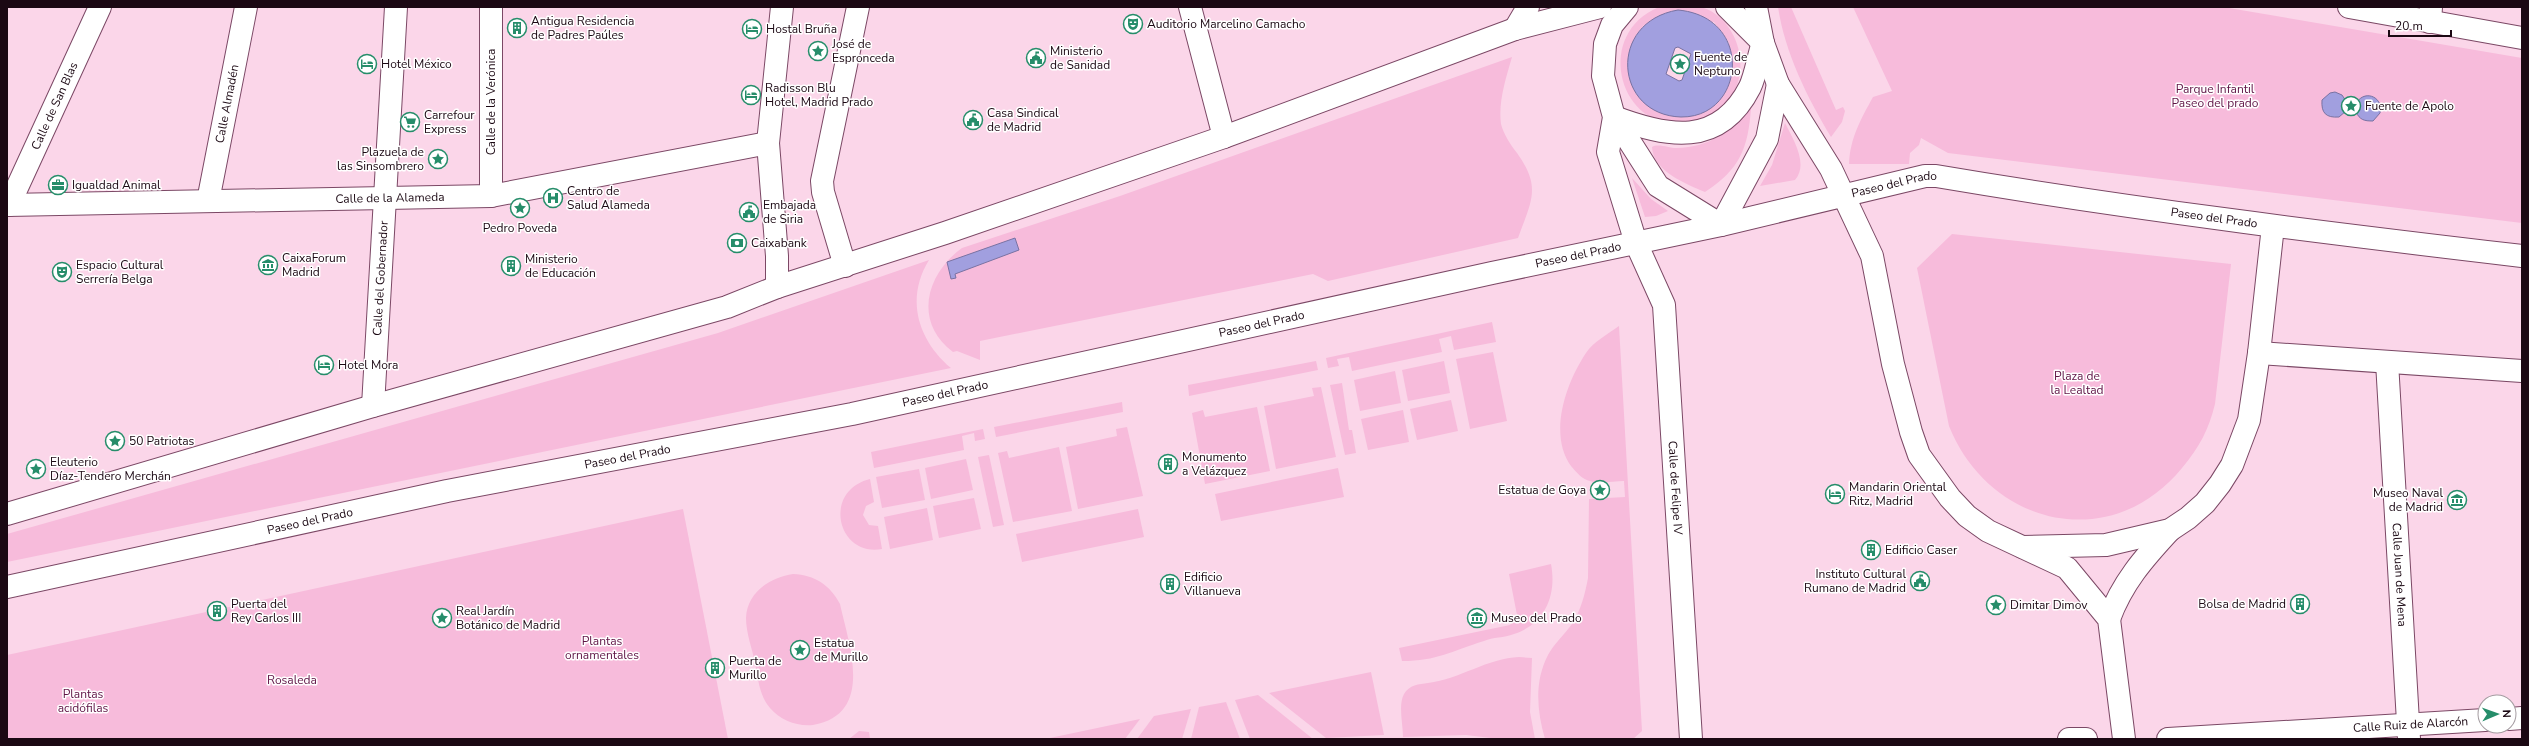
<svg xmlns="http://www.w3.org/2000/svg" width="2529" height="746" viewBox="0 0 2529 746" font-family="'Nunito Sans',sans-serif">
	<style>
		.green { fill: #f7bbdb; fill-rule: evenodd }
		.water { fill: #a19fdf; stroke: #7972a2; fill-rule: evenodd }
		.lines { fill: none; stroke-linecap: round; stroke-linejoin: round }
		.minor-casing { stroke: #7b4865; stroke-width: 24 }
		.tertiary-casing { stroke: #7b4865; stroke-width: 24 }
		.trunk-casing { stroke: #7b4865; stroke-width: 24 }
		.minor { stroke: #fff; stroke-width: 22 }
		.tertiary { stroke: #fff; stroke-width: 22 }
		.trunk { stroke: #fff; stroke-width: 22 }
		.labels { text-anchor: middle; stroke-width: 3; stroke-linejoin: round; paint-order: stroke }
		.poi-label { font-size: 12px; fill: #1b0813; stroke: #fff; text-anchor: start }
		.park-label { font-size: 12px; fill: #5f1345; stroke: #fff }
		.street-label { font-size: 12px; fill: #1b0813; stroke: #fff }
	</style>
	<rect width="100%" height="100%" fill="#fbd6e9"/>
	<!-- green -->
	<g class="green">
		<path d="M 1659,7 C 1672,7 1692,3 1704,8 C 1739,21 1752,71 1729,100 C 1718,112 1709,117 1693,121 C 1623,141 1589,36 1659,7 ZM 1714,22 L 1729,43 L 1669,116 C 1627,101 1616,59 1644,25 Z"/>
		<path d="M 1778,7 L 1791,7 L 1836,110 L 1843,107 L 1845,111 L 1842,122 L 1831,137 C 1807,97 1785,53 1778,7 Z"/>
		<path d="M 1853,7 L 2223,7 L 2522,58 L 2522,223 L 1948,153 L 1921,138 L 1919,145 L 1910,153 L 1909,164 L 1849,164 C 1850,138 1861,119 1873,97 L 1892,91 Z"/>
		<path d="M 1512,57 C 1506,78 1498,102 1501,124 C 1503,133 1511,146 1517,153 C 1542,188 1531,201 1518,238 L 1328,281 L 1313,274 L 980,341 L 980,360 L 957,351 L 953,352 C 913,322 926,274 962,248 L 1120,196 Z"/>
		<path d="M 1751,108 C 1748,149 1740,169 1705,192 C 1686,184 1653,171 1652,147 C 1658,143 1669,148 1676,148 C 1711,147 1729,132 1751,108 Z"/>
		<path d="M 1785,123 C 1793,139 1809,164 1795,180 L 1760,186 L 1772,165 Z"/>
		<polygon points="1632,178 1651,199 1668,211 1656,216 1645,217"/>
		<path d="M 1952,234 L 2231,264 L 2215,404 C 2209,429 2199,448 2182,468 C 2111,555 1989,526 1949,426 L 1917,268 Z"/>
		<path d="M 929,260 C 905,299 918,340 951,368 L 7,562 L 7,534 L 718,333 Z"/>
		<polygon points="1492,322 1496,342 1454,350 1451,336 1439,339 1442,352 1352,371 1349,357 1337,359 1339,366 1328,368 1326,358"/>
		<path d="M 1619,326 L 1642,731 L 1633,739 L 1545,739 C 1537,711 1534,682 1548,655 C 1554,644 1564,635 1572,624 C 1581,610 1585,594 1588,578 L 1589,499 L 1625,497 L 1624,481 C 1614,481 1600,484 1590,481 C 1583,480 1576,472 1571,466 C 1548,434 1566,383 1586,353 C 1593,342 1608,334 1619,326 Z"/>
		<polygon points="1493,352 1507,421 1470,429 1456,359"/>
		<polygon points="1316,361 1318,370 1189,396 1188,385"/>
		<polygon points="1444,361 1450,393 1408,401 1402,370"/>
		<polygon points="1395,371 1401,403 1360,411 1354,380"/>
		<polygon points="1342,383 1349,430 1352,430 1356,453 1345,455 1330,385"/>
		<polygon points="1321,387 1336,457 1276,469 1264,406 1314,396 1312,388"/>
		<polygon points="1451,400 1458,431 1417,440 1410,409"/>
		<polygon points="1122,402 1123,412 996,437 994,427"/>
		<polygon points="1257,407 1270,471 1205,484 1192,413 1203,410 1205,417"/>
		<polygon points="1403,410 1409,442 1368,450 1361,419"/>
		<polygon points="1127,427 1143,496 1078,509 1066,447 1117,436 1116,429"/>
		<polygon points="983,429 985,439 975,441 974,433 962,436 964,450 874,468 871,452"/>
		<polygon points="1059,447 1072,511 1013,522 998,453 1007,451 1009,458"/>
		<polygon points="989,455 1004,525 993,527 978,457"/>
		<polygon points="966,459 973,490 931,499 925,468"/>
		<polygon points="1338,468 1344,497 1221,521 1215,494"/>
		<polygon points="919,469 925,500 882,508 876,477"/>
		<path d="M 870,479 L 874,502 L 866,506 L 863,515 L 869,525 L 878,526 L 882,549 C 837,557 822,491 870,479 Z"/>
		<polygon points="974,498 981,529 939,538 933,506"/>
		<polygon points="927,508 933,540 890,549 884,517"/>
		<polygon points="683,509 728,739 7,739 7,655"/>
		<polygon points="1138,509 1144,537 1022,562 1016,534"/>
		<path d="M 1551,564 C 1557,595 1545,624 1514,634 C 1504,638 1493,637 1484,641 C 1452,651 1437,661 1402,661 L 1399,648 L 1510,625 L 1517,615 L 1509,574 Z"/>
		<path d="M 793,574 C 815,575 830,585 840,604 C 849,645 875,714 813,725 C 798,727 780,720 770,708 C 759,695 758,678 755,662 C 752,649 746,632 746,618 C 747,592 771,577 793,574 Z"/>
		<path d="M 1519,657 L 1532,658 L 1530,712 L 1535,739 L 1499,739 L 1466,735 L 1403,737 C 1403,724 1398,705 1404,694 C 1409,685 1419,684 1428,683 C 1460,679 1488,658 1519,657 Z"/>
		<polygon points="1371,672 1384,735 1326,738 1269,693"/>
		<polygon points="1258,695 1313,739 1250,739 1235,700"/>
		<polygon points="1226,702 1240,739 1191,739 1199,707"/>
		<polygon points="1191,709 1182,739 1137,739 1154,716"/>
		<polygon points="1140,719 1125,739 1045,739"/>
		<polygon points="859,731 869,732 870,739 849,739"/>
	</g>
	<!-- water -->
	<g class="water">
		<path d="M 1678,10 C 1755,17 1745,118 1681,117 C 1614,115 1607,22 1678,10 ZM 1678,47 L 1691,54 L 1682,80 L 1679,81 L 1666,74 L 1675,48 Z"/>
		<path d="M 2335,92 L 2342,95 L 2346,101 L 2357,102 C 2366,89 2384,98 2380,113 L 2373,121 C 2364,121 2360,120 2356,112 L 2346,111 L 2339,117 C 2326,118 2321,113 2322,100 L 2330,93 Z"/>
		<polygon points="1015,238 1019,250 955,274 956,278 951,279 947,262"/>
	</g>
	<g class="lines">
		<!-- minor casing -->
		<g class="minor-casing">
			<g id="minor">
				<polyline points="1190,7 1224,137"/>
				<polyline points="1756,7 1763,43"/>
				<polyline points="2430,22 2431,7"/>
				<polyline points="1515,29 1528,7"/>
				<polyline points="1614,117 1658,186 1721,225 1767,139 1778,84"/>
				<polyline points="491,196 491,7"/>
				<path id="s1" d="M 208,201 L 246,7"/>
				<path id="s2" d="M 7,205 L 491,196 L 768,143"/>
				<path id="s3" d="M 9,205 L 100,7"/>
				<polyline points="845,266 823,192 822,181 858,7"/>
				<polyline points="777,287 777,256 768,143 782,7"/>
				<polyline points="2259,353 2522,371"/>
				<path id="s4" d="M 2387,362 L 2409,739"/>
				<path id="s5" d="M 373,406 L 396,7"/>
				<polyline points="2023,547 2106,545 2170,530 2188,518 2205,503 2220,484 2232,465 2249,420 2259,353 2273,226"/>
				<path d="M 2109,619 C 2122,583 2144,558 2170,530"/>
				<polyline points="2509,719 2522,718"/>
				<polyline points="2069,739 2086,739"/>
				<path id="s6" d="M 2168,739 L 2485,720"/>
			</g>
		</g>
		<!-- tertiary casing -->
		<g class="tertiary-casing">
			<g id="tertiary">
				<path id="s7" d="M 1627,7 L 1612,25 L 1605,44 L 1603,76 L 1614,117 L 1608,152 L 1636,243 L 1664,305 L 1691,739"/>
				<polyline points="1727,7 1763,43 1778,84 1831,169 1872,256 1893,364 1911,432 1919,455 1950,498 1967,516 1988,531 2067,568 2109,619 2124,739"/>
				<path d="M 1614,117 C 1667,137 1719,148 1750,87 C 1756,74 1758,57 1763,43"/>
			</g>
		</g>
		<!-- trunk casing -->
		<g class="trunk-casing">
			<g id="trunk">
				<polyline points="2349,7 2522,38"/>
				<polyline points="7,514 373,406 727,307 777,287 945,233 1224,137 1515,29 1600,7"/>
				<path id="s8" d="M 7,587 L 447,491 L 852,414 L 1492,273 L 1721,225 L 1925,176 L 1936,176 C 2131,209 2326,233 2522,256"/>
			</g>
		</g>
		<!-- minor -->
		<use href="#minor" class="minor"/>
		<!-- tertiary -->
		<use href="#tertiary" class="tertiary"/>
		<!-- trunk -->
		<use href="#trunk" class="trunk"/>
	</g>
	<!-- icons -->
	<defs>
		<g id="theatre-ring" transform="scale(1)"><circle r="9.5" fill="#fff" stroke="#268d6a" stroke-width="1.5"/><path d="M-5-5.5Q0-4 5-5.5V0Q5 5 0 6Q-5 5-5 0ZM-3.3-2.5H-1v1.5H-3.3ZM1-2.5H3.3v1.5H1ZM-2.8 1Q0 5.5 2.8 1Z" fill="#268d6a"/></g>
		<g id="building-ring" transform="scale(1)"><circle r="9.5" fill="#fff" stroke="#268d6a" stroke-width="1.5"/><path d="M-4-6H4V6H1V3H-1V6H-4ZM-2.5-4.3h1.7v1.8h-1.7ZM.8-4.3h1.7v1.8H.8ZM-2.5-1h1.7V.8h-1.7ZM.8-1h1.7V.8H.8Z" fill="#268d6a"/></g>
		<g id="hotel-ring" transform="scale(1)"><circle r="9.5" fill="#fff" stroke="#268d6a" stroke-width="1.5"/><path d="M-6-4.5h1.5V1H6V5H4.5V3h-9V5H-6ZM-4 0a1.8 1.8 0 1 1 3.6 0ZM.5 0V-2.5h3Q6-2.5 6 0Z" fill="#268d6a"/></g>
		<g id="sight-ring" transform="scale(1)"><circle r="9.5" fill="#fff" stroke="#268d6a" stroke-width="1.5"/><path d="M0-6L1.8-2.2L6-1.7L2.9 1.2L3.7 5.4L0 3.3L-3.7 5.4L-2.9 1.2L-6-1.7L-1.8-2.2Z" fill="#268d6a"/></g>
		<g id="civic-ring" transform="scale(1)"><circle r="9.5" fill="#fff" stroke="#268d6a" stroke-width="1.5"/><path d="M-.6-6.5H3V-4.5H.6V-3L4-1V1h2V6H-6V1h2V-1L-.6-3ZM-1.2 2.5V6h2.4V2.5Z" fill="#268d6a"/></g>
		<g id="supermarket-ring" transform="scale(1)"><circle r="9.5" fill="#fff" stroke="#268d6a" stroke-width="1.5"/><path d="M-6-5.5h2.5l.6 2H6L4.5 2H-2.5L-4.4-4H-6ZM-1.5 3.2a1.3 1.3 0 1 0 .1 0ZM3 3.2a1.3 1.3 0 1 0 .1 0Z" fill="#268d6a"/></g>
		<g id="office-ring" transform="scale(1)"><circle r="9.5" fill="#fff" stroke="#268d6a" stroke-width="1.5"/><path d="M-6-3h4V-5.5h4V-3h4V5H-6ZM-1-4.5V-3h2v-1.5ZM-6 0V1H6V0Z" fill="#268d6a"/></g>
		<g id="hospital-ring" transform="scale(1)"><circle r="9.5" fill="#fff" stroke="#268d6a" stroke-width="1.5"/><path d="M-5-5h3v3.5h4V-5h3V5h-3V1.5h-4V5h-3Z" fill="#268d6a"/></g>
		<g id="bank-ring" transform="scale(1)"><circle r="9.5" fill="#fff" stroke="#268d6a" stroke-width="1.5"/><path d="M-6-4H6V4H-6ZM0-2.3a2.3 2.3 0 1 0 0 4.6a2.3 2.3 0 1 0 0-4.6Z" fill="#268d6a"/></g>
		<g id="museum-ring" transform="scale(1)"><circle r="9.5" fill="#fff" stroke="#268d6a" stroke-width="1.5"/><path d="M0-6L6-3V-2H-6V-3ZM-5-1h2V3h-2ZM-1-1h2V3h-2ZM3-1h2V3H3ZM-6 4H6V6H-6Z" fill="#268d6a"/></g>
	</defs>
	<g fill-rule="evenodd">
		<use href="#theatre-ring" x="1133" y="24"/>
		<use href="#building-ring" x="517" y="28"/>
		<use href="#hotel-ring" x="752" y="29"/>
		<use href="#sight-ring" x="818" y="51"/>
		<use href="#civic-ring" x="1036" y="58"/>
		<use href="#hotel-ring" x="367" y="64"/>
		<use href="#sight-ring" x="1680" y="64"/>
		<use href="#hotel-ring" x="751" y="95"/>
		<use href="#sight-ring" x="2351" y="106"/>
		<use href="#civic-ring" x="973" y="120"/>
		<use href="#supermarket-ring" x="410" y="122"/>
		<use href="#sight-ring" x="438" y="159"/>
		<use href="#office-ring" x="58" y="185"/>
		<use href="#hospital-ring" x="553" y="198"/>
		<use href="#sight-ring" x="520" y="208"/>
		<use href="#civic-ring" x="749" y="212"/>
		<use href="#bank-ring" x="737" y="243"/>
		<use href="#museum-ring" x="268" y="265"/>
		<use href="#building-ring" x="511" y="266"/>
		<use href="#theatre-ring" x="62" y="272"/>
		<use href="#hotel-ring" x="324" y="365"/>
		<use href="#sight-ring" x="115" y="441"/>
		<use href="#building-ring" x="1168" y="464"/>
		<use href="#sight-ring" x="36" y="469"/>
		<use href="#sight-ring" x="1600" y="490"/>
		<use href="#hotel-ring" x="1835" y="494"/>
		<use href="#museum-ring" x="2457" y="500"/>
		<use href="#building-ring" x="1871" y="550"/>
		<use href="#civic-ring" x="1920" y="581"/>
		<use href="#building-ring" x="1170" y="584"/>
		<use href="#building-ring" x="2300" y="604"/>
		<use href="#sight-ring" x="1996" y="605"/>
		<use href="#building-ring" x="217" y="611"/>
		<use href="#sight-ring" x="442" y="618"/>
		<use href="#museum-ring" x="1477" y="618"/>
		<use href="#sight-ring" x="800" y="650"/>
		<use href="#building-ring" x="715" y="668"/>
	</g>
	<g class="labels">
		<!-- poi labels -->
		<g class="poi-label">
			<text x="531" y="25">Antigua Residencia<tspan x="531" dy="14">de Padres Paúles</tspan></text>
			<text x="1147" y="28">Auditorio Marcelino Camacho</text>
			<text x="766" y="33">Hostal Bruña</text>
			<text x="832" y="48">José de<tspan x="832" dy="14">Espronceda</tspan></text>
			<text x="1050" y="55">Ministerio<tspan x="1050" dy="14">de Sanidad</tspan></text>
			<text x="1694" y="61">Fuente de<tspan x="1694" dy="14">Neptuno</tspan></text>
			<text x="381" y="68">Hotel México</text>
			<text x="765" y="92">Radisson Blu<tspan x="765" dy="14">Hotel, Madrid Prado</tspan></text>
			<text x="2365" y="110">Fuente de Apolo</text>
			<text x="987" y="117">Casa Sindical<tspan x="987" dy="14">de Madrid</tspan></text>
			<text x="424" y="119">Carrefour<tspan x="424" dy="14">Express</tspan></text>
			<text x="424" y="156" text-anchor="end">Plazuela de<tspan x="424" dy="14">las Sinsombrero</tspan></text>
			<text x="72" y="189">Igualdad Animal</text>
			<text x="567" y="195">Centro de<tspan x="567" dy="14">Salud Alameda</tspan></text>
			<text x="763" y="209">Embajada<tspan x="763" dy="14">de Siria</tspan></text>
			<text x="520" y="232" text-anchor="middle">Pedro Poveda</text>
			<text x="751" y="247">Caixabank</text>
			<text x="282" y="262">CaixaForum<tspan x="282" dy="14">Madrid</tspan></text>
			<text x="525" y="263">Ministerio<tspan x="525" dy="14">de Educación</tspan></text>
			<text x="76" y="269">Espacio Cultural<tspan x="76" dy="14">Serrería Belga</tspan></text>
			<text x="338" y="369">Hotel Mora</text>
			<text x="129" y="445">50 Patriotas</text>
			<text x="1182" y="461">Monumento<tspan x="1182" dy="14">a Velázquez</tspan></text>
			<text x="50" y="466">Eleuterio<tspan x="50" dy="14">Díaz-Tendero Merchán</tspan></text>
			<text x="1849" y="491">Mandarin Oriental<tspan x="1849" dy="14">Ritz, Madrid</tspan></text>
			<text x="1586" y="494" text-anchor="end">Estatua de Goya</text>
			<text x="2443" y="497" text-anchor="end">Museo Naval<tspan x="2443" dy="14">de Madrid</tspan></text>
			<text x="1885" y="554">Edificio Caser</text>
			<text x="1906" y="578" text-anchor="end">Instituto Cultural<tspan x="1906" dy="14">Rumano de Madrid</tspan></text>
			<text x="1184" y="581">Edificio<tspan x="1184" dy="14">Villanueva</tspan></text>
			<text x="231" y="608">Puerta del<tspan x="231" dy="14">Rey Carlos III</tspan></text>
			<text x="2286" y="608" text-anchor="end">Bolsa de Madrid</text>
			<text x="2010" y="609">Dimitar Dimov</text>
			<text x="456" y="615">Real Jardín<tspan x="456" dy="14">Botánico de Madrid</tspan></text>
			<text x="1491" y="622">Museo del Prado</text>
			<text x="814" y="647">Estatua<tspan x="814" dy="14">de Murillo</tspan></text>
			<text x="729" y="665">Puerta de<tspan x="729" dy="14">Murillo</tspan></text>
		</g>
		<!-- park labels -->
		<g class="park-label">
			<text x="2215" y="93">Parque Infantil<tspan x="2215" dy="14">Paseo del prado</tspan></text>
			<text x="2077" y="380">Plaza de<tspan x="2077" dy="14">la Lealtad</tspan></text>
			<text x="602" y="645">Plantas<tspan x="602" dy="14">ornamentales</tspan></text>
			<text x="292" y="684">Rosaleda</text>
			<text x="83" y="698">Plantas<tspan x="83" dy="14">acidófilas</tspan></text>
		</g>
		<!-- street labels -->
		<g class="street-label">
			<text transform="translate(491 102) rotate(-90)" y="4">Calle de la Verónica</text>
			<text dy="4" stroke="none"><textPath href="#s1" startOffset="99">Calle Almadén</textPath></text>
			<text dy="4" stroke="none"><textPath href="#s3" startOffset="109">Calle de San Blas</textPath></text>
			<text dy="4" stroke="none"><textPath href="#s8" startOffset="1930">Paseo del Prado</textPath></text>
			<text dy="4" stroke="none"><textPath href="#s2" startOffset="383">Calle de la Alameda</textPath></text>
			<text dy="4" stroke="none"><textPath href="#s8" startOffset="2254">Paseo del Prado</textPath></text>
			<text dy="4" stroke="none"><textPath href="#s8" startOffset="1606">Paseo del Prado</textPath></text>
			<text dy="4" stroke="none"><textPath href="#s5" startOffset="128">Calle del Gobernador</textPath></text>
			<text dy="4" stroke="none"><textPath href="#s8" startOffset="1282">Paseo del Prado</textPath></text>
			<text dy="4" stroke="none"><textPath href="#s8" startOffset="958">Paseo del Prado</textPath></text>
			<text dy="4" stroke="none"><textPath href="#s8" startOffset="634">Paseo del Prado</textPath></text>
			<text dy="4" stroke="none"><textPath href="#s7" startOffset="500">Calle de Felipe IV</textPath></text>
			<text dy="4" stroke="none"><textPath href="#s8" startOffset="310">Paseo del Prado</textPath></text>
			<text dy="4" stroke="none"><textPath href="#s4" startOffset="213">Calle Juan de Mena</textPath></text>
			<text dy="4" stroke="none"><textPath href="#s6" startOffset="243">Calle Ruiz de Alarcón</textPath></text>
		</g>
	</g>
	<!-- border -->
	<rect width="2529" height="746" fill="none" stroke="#1b0813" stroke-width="16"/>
	<!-- north arrow -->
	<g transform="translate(2497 714) rotate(88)"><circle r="19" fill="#ffffff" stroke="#a49ca1"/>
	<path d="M0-3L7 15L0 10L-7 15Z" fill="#268d6a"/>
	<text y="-6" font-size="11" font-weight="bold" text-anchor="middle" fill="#1b0813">N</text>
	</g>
	<!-- scale -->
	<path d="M2389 30v6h62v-6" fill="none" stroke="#1b0813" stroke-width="2"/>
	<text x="2395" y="30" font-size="12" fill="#1b0813" stroke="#ffffff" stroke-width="3" paint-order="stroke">20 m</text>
</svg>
